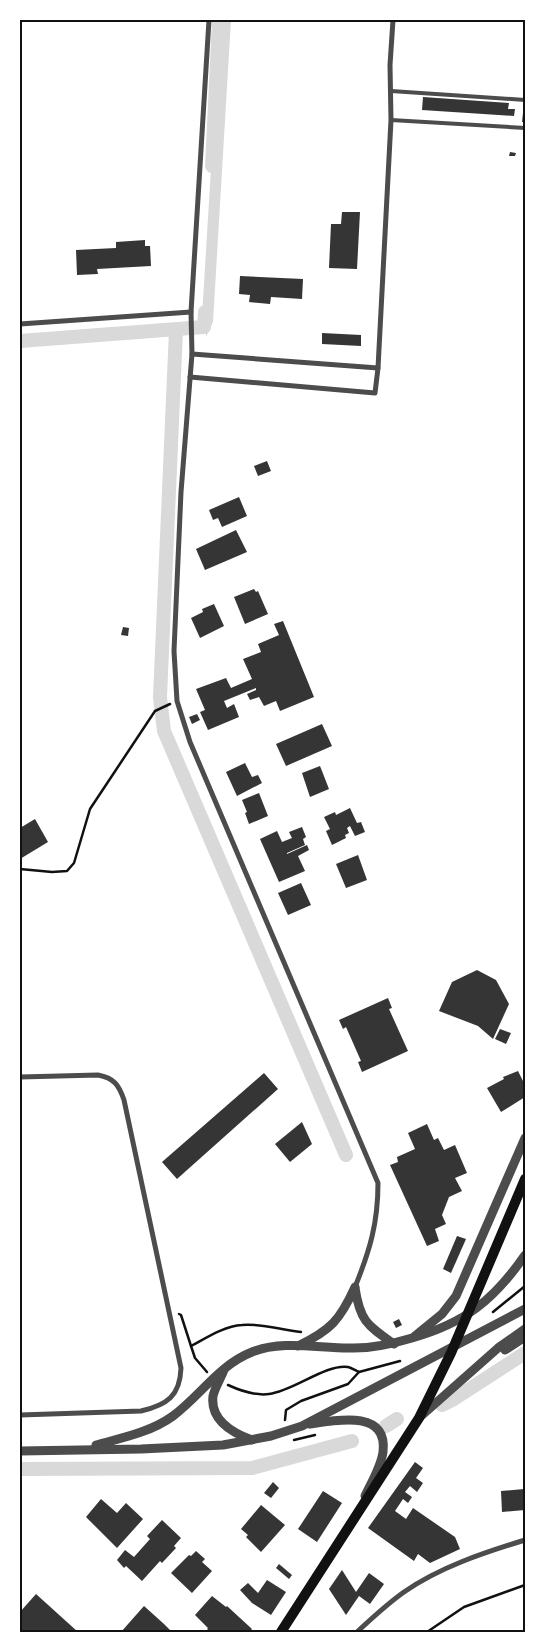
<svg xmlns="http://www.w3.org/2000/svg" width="545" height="1652" viewBox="0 0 545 1652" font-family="'Fira Sans Condensed',sans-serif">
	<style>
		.water { fill: #d9d9d9 }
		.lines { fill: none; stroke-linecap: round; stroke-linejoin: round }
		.canal { stroke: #d9d9d9; stroke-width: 14 }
		.building { fill: #353535 }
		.path { stroke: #111; stroke-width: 2.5 }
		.service { stroke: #4c4c4c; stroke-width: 4 }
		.minor { stroke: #4c4c4c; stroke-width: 5 }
		.tertiary { stroke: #4c4c4c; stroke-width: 9 }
		.secondary { stroke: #111; stroke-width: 10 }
		.neatline { fill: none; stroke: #111; stroke-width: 2 }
	</style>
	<rect width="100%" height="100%" fill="#fff"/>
	<!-- water -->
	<polygon class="water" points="220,20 231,20 213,322 206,337 206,332 201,333"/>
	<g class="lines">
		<!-- canal -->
		<g class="canal">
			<polyline points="212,166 219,20"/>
			<polyline points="176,330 160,697 164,731 346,1155"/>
			<polyline points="20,341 204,327 205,312"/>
			<polyline points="442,1405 454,1399 525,1353"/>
			<polyline points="386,1426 397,1419"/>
			<polyline points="20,1469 252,1468 352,1441"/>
		</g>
	</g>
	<!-- building -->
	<g class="building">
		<polygon points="423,97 509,103 508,109 515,109 514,116 422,110"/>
		<polygon points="524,104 525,104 525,122 522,122"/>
		<polygon points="510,152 516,153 515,156 509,156"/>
		<polygon points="342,212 360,212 357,269 329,268 331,224 341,224"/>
		<polygon points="145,240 145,246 150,246 151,266 97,269 98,274 77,275 76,250 116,248 116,242"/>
		<polygon points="240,276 303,279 302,299 271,297 270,304 249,302 250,295 239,294"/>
		<polygon points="322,333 361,335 361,346 322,344"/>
		<polygon points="267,461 271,471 258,476 254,466"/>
		<polygon points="239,497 247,516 222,527 218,518 213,520 209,510"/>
		<polygon points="236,530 247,552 205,570 196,549"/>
		<polygon points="254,589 256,592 258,591 268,614 245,624 234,597"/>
		<polygon points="214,604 224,626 200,638 191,618 203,612 202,609"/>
		<polygon points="283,621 314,697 280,711 276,701 264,706 259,697 250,700 247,694 256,690 256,688 224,701 227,708 234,704 239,717 208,730 200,712 205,710 196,689 226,678 231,688 252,679 243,659 261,652 258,644 279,635 274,624"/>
		<polygon points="123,627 129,628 128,636 121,635"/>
		<polygon points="197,714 200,720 192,724 189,717"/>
		<polygon points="322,724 332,746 286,766 276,744"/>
		<polygon points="245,763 252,777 258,775 262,783 237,796 226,772"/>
		<polygon points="320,766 329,789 310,797 302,773"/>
		<polygon points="259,793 268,816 249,824 245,813 247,812 242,800"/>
		<polygon points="350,808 357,823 361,822 365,832 355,836 350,826 347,828 349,833 345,835 346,838 332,845 326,831 330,829 324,817 335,812 336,815"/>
		<polygon points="35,819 48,842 20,859 20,828"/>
		<polygon points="302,827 306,837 303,839 305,845 287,853 287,854 307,845 309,850 298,856 305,871 279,882 260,839 277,831 282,842 292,838 289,832"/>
		<polygon points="358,855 367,880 346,888 336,864"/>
		<polygon points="301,883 311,905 288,915 278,893"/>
		<polygon points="477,970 496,980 509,1004 493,1039 478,1026 439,1011 452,982"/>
		<polygon points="388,998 392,1008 389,1009 408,1051 362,1072 358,1062 361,1061 346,1027 343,1029 339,1020"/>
		<polygon points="500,1029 511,1033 506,1044 495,1039"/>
		<polygon points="518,1071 525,1085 525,1097 501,1112 487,1088 504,1079 503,1077"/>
		<polygon points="264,1073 278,1089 177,1179 162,1162"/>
		<polygon points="302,1122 312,1144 290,1162 275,1144"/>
		<polygon points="427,1124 434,1140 438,1138 444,1150 455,1145 467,1173 455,1178 462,1191 449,1197 442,1215 446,1224 435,1229 439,1241 427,1246 390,1165 398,1162 397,1157 415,1149 408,1133"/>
		<polygon points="457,1236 466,1239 451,1273 443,1269"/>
		<polygon points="399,1319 402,1325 396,1328 393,1322"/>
		<polygon points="415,1462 423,1468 416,1478 423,1483 417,1492 410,1486 405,1492 412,1497 408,1503 403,1499 395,1511 406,1519 413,1508 455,1537 460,1549 430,1563 418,1554 414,1561 368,1528"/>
		<polygon points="273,1482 279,1488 271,1498 264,1493"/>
		<polygon points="524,1489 525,1510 502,1512 501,1491"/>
		<polygon points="323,1491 342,1503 317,1542 298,1529"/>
		<polygon points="101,1499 117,1513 126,1503 143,1519 117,1548 86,1517"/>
		<polygon points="261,1505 285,1525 261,1552 246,1537 248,1535 241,1529"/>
		<polygon points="162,1520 181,1538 174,1546 176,1548 162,1563 160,1561 142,1581 126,1566 124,1568 117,1560 125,1550 134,1557 150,1539 147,1536"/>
		<polygon points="196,1551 205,1559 202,1562 212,1571 192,1593 171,1573 189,1555 191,1556"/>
		<polygon points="279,1564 292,1575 289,1579 276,1568"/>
		<polygon points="342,1570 356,1592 369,1573 384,1584 370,1604 359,1596 346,1615 329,1589"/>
		<polygon points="267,1580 286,1592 271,1615 252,1603 240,1590 248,1583 258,1593"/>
		<polygon points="36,1594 78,1632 20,1632 20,1612"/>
		<polygon points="212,1596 226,1607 227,1606 252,1629 250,1632 210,1632 207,1629 208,1628 195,1615"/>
		<polygon points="144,1606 164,1624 172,1632 121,1632"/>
	</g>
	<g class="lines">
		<!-- path -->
		<g class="path">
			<polyline points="20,869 52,872 67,871 74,863 90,809 155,711 170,704"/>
			<polyline points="493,1312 525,1286"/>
			<path d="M 179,1314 L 181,1315 L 191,1346 C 206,1338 224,1326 242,1325 C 261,1323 281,1330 301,1332"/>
			<polyline points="191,1346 195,1358 207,1372"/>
			<path d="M 228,1385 C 241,1391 255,1396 269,1394 C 294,1391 325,1364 348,1367 C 352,1368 356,1371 359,1372 L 400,1361"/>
			<polyline points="285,1420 286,1410 301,1401 348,1384 359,1372"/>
			<polyline points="294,1440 315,1435"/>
			<polyline points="427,1632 464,1607 525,1585"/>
		</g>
		<!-- service -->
		<g class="service">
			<polyline points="391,91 525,100"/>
			<polyline points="391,120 525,128"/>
		</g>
		<!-- minor -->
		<g class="minor">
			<path d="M 209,20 L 191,312 L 192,354 L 181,492 L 174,651 L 177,701 L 190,742 L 378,1183 C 378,1223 370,1250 355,1287"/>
			<polyline points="20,324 191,312"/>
			<polyline points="192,354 378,368"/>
			<polyline points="190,377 375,393 378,368 391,120 390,65 393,20"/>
			<path d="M 20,1077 L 98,1075 C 114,1078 119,1085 124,1100 L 181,1368 C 180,1396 167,1405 141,1411 L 20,1415"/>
			<path d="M 357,1632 C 372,1618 387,1604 404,1592 C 440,1567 483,1553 525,1540"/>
		</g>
		<!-- tertiary -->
		<g class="tertiary">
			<path d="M 355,1288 C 360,1321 367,1325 394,1344"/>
			<polyline points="415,1336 442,1314 456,1296 525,1138"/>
			<path d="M 298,1346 C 331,1330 340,1320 355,1287"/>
			<polyline points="505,1350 525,1337"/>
			<path d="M 224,1370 C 221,1378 215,1387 213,1396 C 210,1420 233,1433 252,1440"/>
			<polyline points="420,1417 498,1348 525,1329"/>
			<path d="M 310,1424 C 336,1420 388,1409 383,1452 C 381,1467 371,1483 365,1496"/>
			<path d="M 96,1445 C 122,1438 151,1432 173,1416 C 201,1395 219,1365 252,1352 C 282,1340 317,1348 349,1348 C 370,1349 392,1344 412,1338 C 465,1323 494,1300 525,1255"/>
			<polyline points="20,1451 141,1449 223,1445 271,1436 302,1426 525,1309"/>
		</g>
		<!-- secondary -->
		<polyline class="secondary" points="281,1632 419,1418 451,1353 525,1179"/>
	</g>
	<!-- border -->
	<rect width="545" height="1652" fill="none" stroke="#ffffff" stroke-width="42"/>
	<rect x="21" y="21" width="503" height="1610" class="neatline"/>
</svg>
